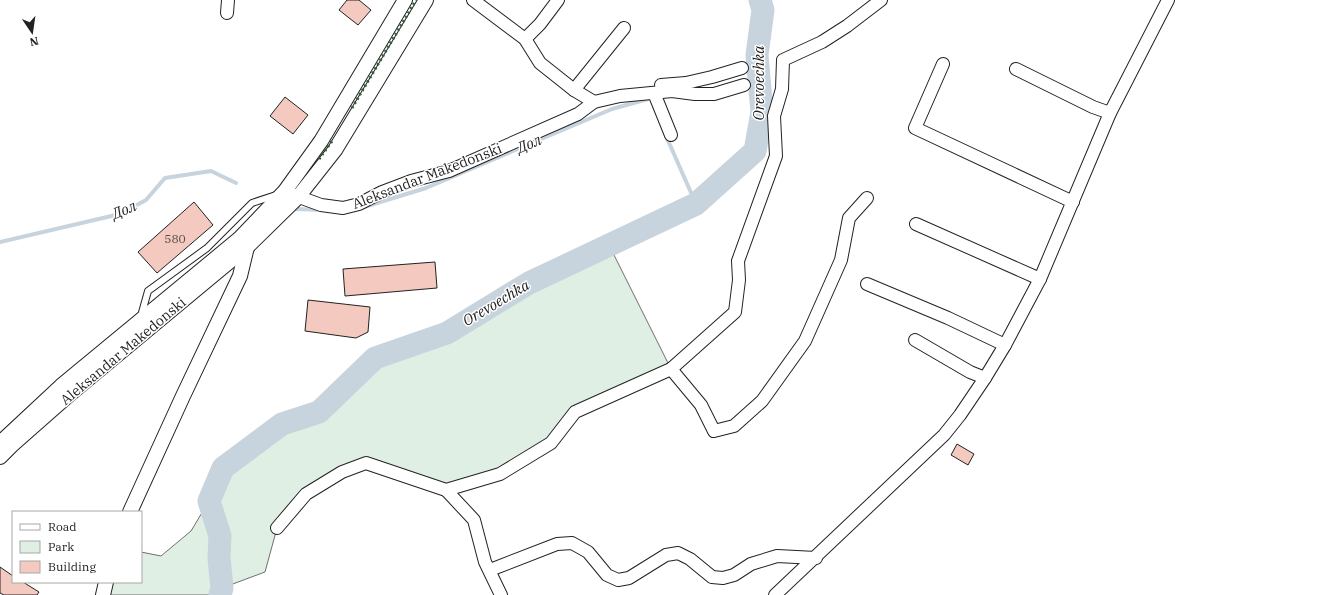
<svg xmlns="http://www.w3.org/2000/svg" width="1336" height="595" viewBox="0 0 1336 595" font-family="'IBM Plex Serif',serif">
	<style>
		.green { fill: #e0efe3; stroke: #6f6f6f }
		.lines { fill: none; stroke-linecap: round; stroke-linejoin: round }
		.stream { stroke: #c7d3dd; stroke-width: 4 }
		.river { stroke: #c7d3dd; stroke-width: 23 }
		.building { fill: #f3c9c0; stroke: #222 }
		.service-casing { stroke: #222; stroke-width: 8 }
		.minor-casing { stroke: #222; stroke-width: 14 }
		.tertiary-casing { stroke: #222; stroke-width: 16 }
		.service { stroke: #fff; stroke-width: 6 }
		.minor { stroke: #fff; stroke-width: 12 }
		.tertiary { stroke: #fff; stroke-width: 14 }
		.hedge { stroke: #2f5e38; stroke-width: 3; stroke-dasharray: 2 3; stroke-linecap: butt }
		.labels { text-anchor: middle; stroke-width: 3; stroke-linejoin: round; paint-order: stroke }
		.number-label { font-size: 12px; fill: #564c4a }
		.street-label { font-size: 14px; fill: #222; stroke: #fff }
		.water-label { font-size: 15px; font-style: italic; fill: #222; stroke: #fff }
	</style>
	<rect width="100%" height="100%" fill="#fff"/>
	<!-- green -->
	<polygon class="green" points="609,245 671,369 575,412 551,443 500,474 446,490 366,463 306,494 277,528 265,572 222,588 220,595 103,595 106,582 141,582 141,552 161,556 191,531 209,501 223,468 282,424 319,412 375,358 447,333 529,283"/>
	<g class="lines">
		<!-- stream -->
		<g class="stream">
			<polyline points="666,136 696,204"/>
			<polyline points="364,207 426,188 612,109 648,99"/>
			<polyline points="296,209 322,210"/>
			<polyline points="0,242 120,214 146,200 165,178 211,171 236,183"/>
		</g>
		<!-- river -->
		<polyline class="river" points="220,595 222,588 219,558 220,536 209,501 223,468 282,424 319,412 375,358 447,333 529,283 696,204 755,151 762,112 757,55 763,10 760,0"/>
	</g>
	<!-- building -->
	<g class="building">
		<polygon points="347,0 359,0 371,10 358,25 339,10"/>
		<polygon points="285,97 308,115 293,134 270,116"/>
		<polygon points="194,202 213,225 157,273 138,252"/>
		<polygon points="435,262 437,288 345,296 343,269"/>
		<polygon points="308,300 370,307 368,332 356,338 305,331"/>
		<polygon points="957,444 974,454 968,465 951,455"/>
		<polygon points="0,567 13,576 13,582 23,582 39,592 37,595 4,595 0,593"/>
	</g>
	<g class="lines">
		<!-- service casing -->
		<g class="service-casing">
			<polyline id="service" points="141,316 148,291 207,248 252,203 276,195"/>
		</g>
		<!-- minor casing -->
		<g class="minor-casing">
			<g id="minor">
				<polyline points="473,0 525,39 540,63 574,90 594,102"/>
				<polyline points="227,13 228,0"/>
				<polyline points="525,39 540,24 558,0"/>
				<polyline points="943,64 915,128 1073,202"/>
				<polyline points="1016,69 1093,107 1110,113"/>
				<polyline points="661,85 686,83 712,77 742,68"/>
				<polyline points="574,90 624,28"/>
				<polyline points="654,93 671,135"/>
				<polyline points="291,194 321,205 343,208 359,204 382,192 411,181 449,171 578,114 594,102 620,96 672,91 695,94 714,94 744,85"/>
				<polyline points="916,224 1040,279"/>
				<polyline points="867,284 948,318 1005,345"/>
				<polyline points="915,340 970,372 985,378"/>
				<polyline points="671,369 701,405 714,431 734,426 762,401 805,341 841,260 849,218 867,198"/>
				<polyline points="446,490 474,520 485,562 501,595"/>
				<polyline points="277,528 306,494 342,472 366,463 446,490 500,474 551,443 575,412 671,369 735,312 739,280 738,261 776,156 774,116 782,89 783,60 822,42 847,26 881,0"/>
				<polyline points="490,570 557,544 572,543 588,552 607,575 618,580 629,578 666,555 678,553 690,559 712,577 723,578 734,575 751,564 777,556 816,558"/>
				<polyline points="775,595 944,435 960,415 985,378 1005,345 1040,279 1110,113 1168,0"/>
			</g>
		</g>
		<!-- tertiary casing -->
		<g class="tertiary-casing">
			<g id="tertiary">
				<polyline points="0,443 61,386 239,239 285,191 321,141 405,0"/>
				<polyline points="0,457 12,445 71,393 247,247 298,197 335,150 426,0"/>
				<polyline points="130,512 183,396 240,276 247,247"/>
				<polyline points="103,595 106,582"/>
			</g>
		</g>
		<!-- service -->
		<use href="#service" class="service"/>
		<!-- minor -->
		<use href="#minor" class="minor"/>
		<!-- tertiary -->
		<use href="#tertiary" class="tertiary"/>
		<!-- hedge -->
		<g class="hedge">
			<polyline points="352,108 416,0"/>
			<polyline points="319,159 332,141"/>
		</g>
	</g>
	<g class="labels">
		<!-- number labels -->
		<g class="number-label">
			<text x="175" y="243">580</text>
		</g>
		<!-- street labels -->
		<g class="street-label">
			<text transform="translate(427 176) rotate(-21)" y="5">Aleksandar Makedonski</text>
			<text transform="translate(123 351) rotate(-40)" y="5">Aleksandar Makedonski</text>
		</g>
		<!-- water labels -->
		<g class="water-label">
			<text transform="translate(759 83) rotate(-90)" y="5">Orevoechka</text>
			<text transform="translate(529 144) rotate(-23)" y="5">Дол</text>
			<text transform="translate(124 210) rotate(-23)" y="5">Дол</text>
			<text transform="translate(496 303) rotate(-31)" y="5">Orevoechka</text>
		</g>
	</g>
	<!-- legend -->
	<rect x="12" y="511" width="130" height="72" fill="#ffffff" stroke="#a7a7a7"/>
	<rect x="20" y="524" width="20" height="6" fill="#ffffff" stroke="#a7a7a7"/>
	<text x="48" y="531" font-size="12" fill="#222222">Road</text>
	<rect x="20" y="541" width="20" height="12" fill="#e0efe3" stroke="#a7a7a7"/>
	<text x="48" y="551" font-size="12" fill="#222222">Park</text>
	<rect x="20" y="561" width="20" height="12" fill="#f3c9c0" stroke="#a7a7a7"/>
	<text x="48" y="571" font-size="12" fill="#222222">Building</text>
	<!-- north arrow -->
	<g transform="translate(32 32) rotate(167)" stroke="#ffffff" stroke-width="3" paint-order="stroke">
	<path d="M0-3L7 15L0 10L-7 15Z" fill="#222222"/>
	<text y="-6" font-size="11" font-weight="bold" text-anchor="middle" fill="#222222">N</text>
	</g>
</svg>
